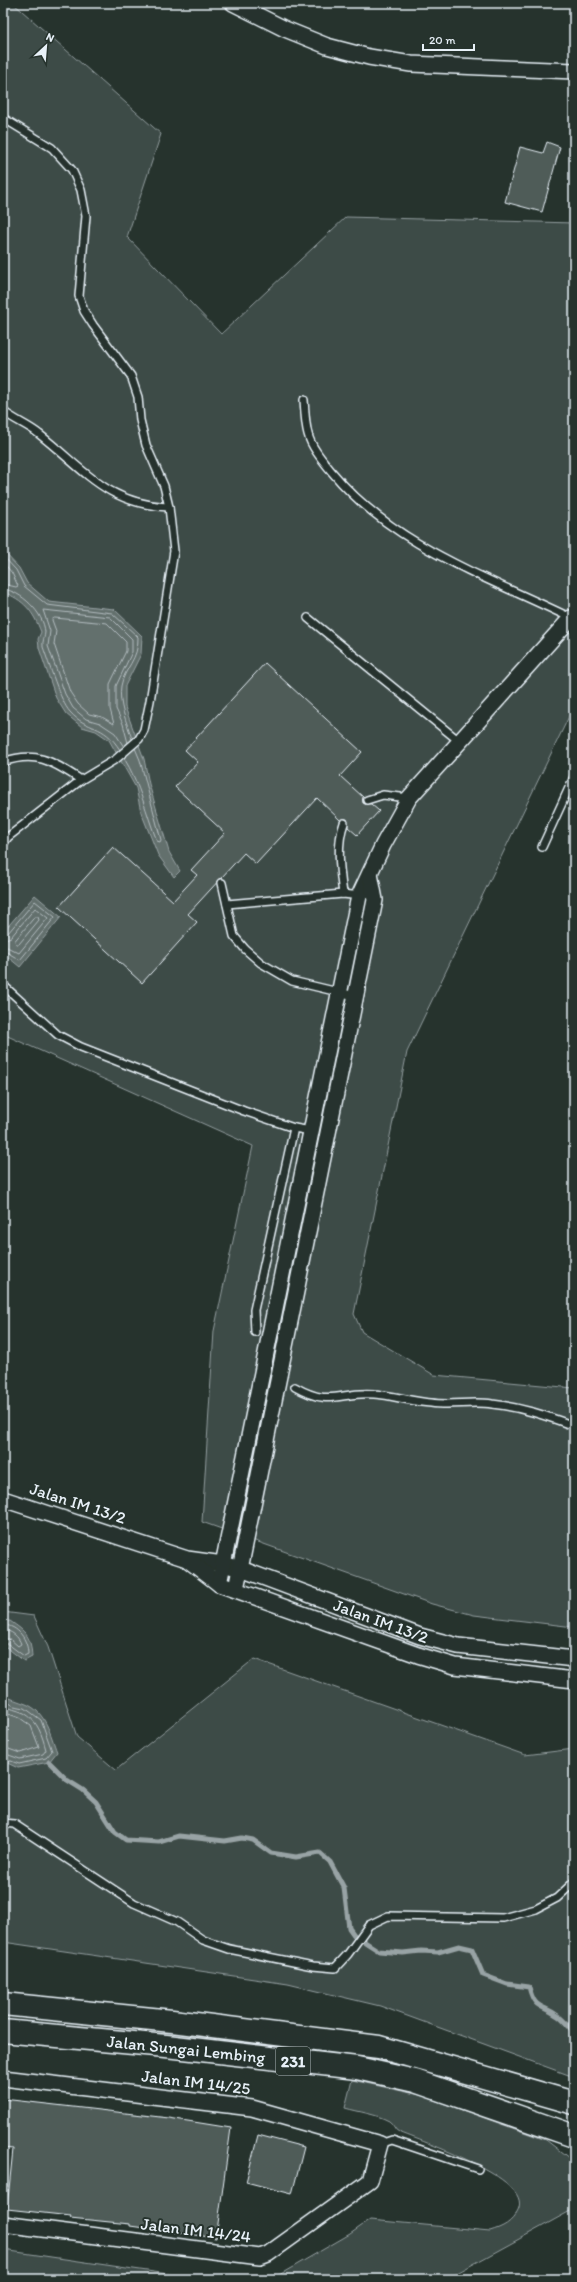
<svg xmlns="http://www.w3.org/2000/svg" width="577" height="2282" viewBox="0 0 577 2282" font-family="Itim,sans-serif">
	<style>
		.green { fill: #3e4b47; stroke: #939ea0 }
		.water { fill: #636f6d; stroke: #98a3a5 }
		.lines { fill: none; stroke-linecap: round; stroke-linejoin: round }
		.shore { stroke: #b3bdc0; stroke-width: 1 }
		.stream { stroke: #98a3a5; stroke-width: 5 }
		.building { fill: #505c59; stroke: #e8f1f8 }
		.lane-casing { stroke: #e8f1f8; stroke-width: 10 }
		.street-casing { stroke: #e8f1f8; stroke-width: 18 }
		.primary-casing { stroke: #e8f1f8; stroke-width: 25 }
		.lane { stroke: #26332d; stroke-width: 7 }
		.street { stroke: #26332d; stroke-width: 15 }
		.primary { stroke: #26332d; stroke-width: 22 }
		.labels { text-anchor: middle; stroke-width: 4; stroke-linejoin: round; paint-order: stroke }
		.shield { fill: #26332d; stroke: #aeb8bb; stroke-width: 1 }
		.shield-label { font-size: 16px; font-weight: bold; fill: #e8f1f8 }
		.street-label { font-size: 17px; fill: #e8f1f8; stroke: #26332d }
	</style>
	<rect width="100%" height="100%" fill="#26332d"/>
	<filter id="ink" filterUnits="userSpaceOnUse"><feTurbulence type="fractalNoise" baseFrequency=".025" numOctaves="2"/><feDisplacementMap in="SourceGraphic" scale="8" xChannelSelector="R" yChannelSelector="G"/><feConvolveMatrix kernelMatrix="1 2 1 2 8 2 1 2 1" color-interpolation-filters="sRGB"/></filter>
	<g filter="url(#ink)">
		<!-- green -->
		<g class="green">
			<polygon points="3,3 13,3 161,134 127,237 221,334 346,217 574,223 574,706 407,1052 354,1314 362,1332 434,1375 574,1388 574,1627 474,1615 432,1604 202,1522 214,1331 253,1146 3,1034"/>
			<polygon points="3,1612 34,1616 48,1647 77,1737 116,1770 254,1659 525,1755 574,1749 574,2077 380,2006 288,1984 3,1942"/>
			<path d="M 352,2080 L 420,2095 L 546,2140 L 574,2162 L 574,2209 L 446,2279 L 272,2279 L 350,2234 L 370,2220 L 490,2231 C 503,2227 512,2223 518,2210 C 534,2178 420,2141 399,2132 C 394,2130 394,2124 389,2121 C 376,2114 359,2112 345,2108 Z"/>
			<polygon points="3,2250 202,2279 3,2279"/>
		</g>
		<!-- water -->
		<g class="water">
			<path d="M 3,551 L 19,568 L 27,583 L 49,602 L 114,609 L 142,636 L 141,654 L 125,686 L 125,707 L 144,759 L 149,784 L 169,852 L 180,871 L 174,877 L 158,855 L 141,812 L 136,788 L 109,740 L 96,731 L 82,727 L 66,714 L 56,698 L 39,648 L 38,639 L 41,632 C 33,611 24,600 3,592 Z"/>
			<polygon points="35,895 61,917 20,967 3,953 3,932"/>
			<path d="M 10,1621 C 26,1632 31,1636 32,1657 L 24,1661 L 6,1647 L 3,1649 L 3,1622 Z"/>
			<path d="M 3,1695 C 11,1699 18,1701 26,1704 C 46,1712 50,1734 57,1752 L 49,1762 L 18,1768 L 3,1761 Z"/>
		</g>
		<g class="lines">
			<!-- shore -->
			<g class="shore">
				<path d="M 3,556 L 16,570 L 24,586 L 47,605 L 112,613 L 138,637 C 139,660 124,668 121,686 C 118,703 127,723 132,739"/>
				<polyline points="3,562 12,573 18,586 16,587 3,584"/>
				<path d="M 3,589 C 21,591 44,613 45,632 C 45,637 42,641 43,647 C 49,663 60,701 70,712 C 88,732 103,722 120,750"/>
				<polygon points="55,618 107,623 126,642 126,651 110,684 110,709 114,724 102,717 89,714 78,704 70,692 54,644 56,631 52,620"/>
				<polyline points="124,747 115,733 100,723 86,719 73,708 65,694 48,646 50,631 43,610 110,617 132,639 132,652 116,686 116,709 123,724 128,743"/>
				<path d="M 124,758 C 140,784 146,813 157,841 L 160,842 L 161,840 L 140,760 L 135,748"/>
				<polygon points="35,917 38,917 39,920 19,944 16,944 15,941"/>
				<polyline points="3,935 8,933 35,901 55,917 20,960 3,950"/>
				<polyline points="3,940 11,937 35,908 48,918 19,953 3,945"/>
				<path d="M 3,1625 C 18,1625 28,1640 28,1654 L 24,1656 L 8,1644 L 3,1644"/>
				<path d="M 3,1630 C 11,1630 19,1637 21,1644 L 18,1646 L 10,1639 L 3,1639"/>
				<polyline points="3,1699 14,1706 25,1708 41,1720 52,1751 46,1758 19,1764 3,1758"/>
				<path d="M 3,1705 C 10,1709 17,1710 24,1713 C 38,1721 42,1735 46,1750 L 43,1754 L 20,1759 L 3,1753"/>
				<polyline points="3,1712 20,1718 31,1726 39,1747 20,1753 3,1747"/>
			</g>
			<!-- stream -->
			<path class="stream" d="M 49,1762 L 67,1780 L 83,1790 L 96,1802 L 115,1832 L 126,1840 L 159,1842 L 179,1836 L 225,1841 L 242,1838 L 253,1840 L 271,1853 L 296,1857 L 320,1853 L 330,1862 L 344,1888 L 349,1928 L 354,1935 L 379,1951 L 403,1953 L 421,1951 L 438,1952 L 459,1946 L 472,1949 L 483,1975 L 507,1984 L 529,1987 C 535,2011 542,2004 558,2016 C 564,2020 569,2027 574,2032"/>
		</g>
		<!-- building -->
		<g class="building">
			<polygon points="547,142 560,147 542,212 505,202 520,147 543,153"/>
			<polygon points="265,663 362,752 340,776 363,797 363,803 371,804 379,811 357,835 348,827 347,819 340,820 317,798 256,864 244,853 188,914 197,922 142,983 59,907 113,847 173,901 197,875 191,870 225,833 175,787 198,762 185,750"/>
			<polygon points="3,2099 169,2118 231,2128 216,2238 130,2226 130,2224 70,2218 71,2216 7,2209 13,2149 3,2148"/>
			<polygon points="258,2135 304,2147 292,2194 246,2182"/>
		</g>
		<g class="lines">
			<!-- lane casing -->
			<g class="lane-casing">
				<g id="lane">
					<polyline points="3,118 52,148 72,170 81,190 86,216 79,296 84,311 93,325 131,376 138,397 140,420 146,445 164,486 169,507 174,551 150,701 144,730 139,739 116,759 81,780 8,837 3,844"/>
					<path d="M 304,400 C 305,411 305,423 308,434 C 311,447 323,461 332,472 C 393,546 487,577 571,618"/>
					<path d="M 3,411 C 14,420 28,425 39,434 C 84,469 106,504 169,507"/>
					<polyline points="308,618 459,741"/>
					<path d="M 3,762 C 37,750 53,762 81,780"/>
					<polyline points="367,800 383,795 409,798"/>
					<polyline points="542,847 574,777"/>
					<polyline points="222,883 234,936 245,949 261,963 292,981 355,996"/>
					<path d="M 343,894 C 340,871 336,845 344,823"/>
					<polyline points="227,904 343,894 360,896"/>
					<polyline points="3,985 58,1035 81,1047 244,1111 294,1128 311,1131"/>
					<polyline points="255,1332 254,1310 294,1128"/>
					<path d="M 295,1387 C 332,1408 339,1391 374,1394 C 393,1395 412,1402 431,1403 C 451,1406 472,1401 492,1404 C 521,1407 547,1416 574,1426"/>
					<polyline points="3,1823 14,1824 134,1903 177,1922 203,1940 229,1949 313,1966 335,1968 348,1954 369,1925 388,1916 503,1918 536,1909 557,1898 574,1882"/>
					<polyline points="380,2144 392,2140 478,2169"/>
				</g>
			</g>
			<!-- street casing -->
			<g class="street-casing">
				<g id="street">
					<polyline points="233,3 285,29 327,46 369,57 411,64 574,71"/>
					<polyline points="3,1499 187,1559 223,1564 241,1569 420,1636 458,1646 574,1659"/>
					<polyline points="188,1560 219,1584 418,1655 455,1666 574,1680"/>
					<polyline points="219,1584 359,896 383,845 409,798 571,618 574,620"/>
					<polyline points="236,1589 375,900 370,874"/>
					<polyline points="3,2078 252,2108 380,2144 370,2181 268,2254 260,2257 3,2224"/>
				</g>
			</g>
			<!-- primary casing -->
			<g class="primary-casing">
				<g id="primary">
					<polyline points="3,2004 172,2021 379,2047 574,2103"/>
					<polyline points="3,2031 166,2046 357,2068 415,2081 574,2136"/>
				</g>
			</g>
			<!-- lane -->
			<use href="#lane" class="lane"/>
			<!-- street -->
			<use href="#street" class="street"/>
			<!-- primary -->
			<use href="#primary" class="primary"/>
		</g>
	</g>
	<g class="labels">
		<!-- shield labels -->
		<rect class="shield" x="276" y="2047" width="34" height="28" rx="3"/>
		<g class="shield-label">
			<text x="293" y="2067">231</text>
		</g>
		<!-- street labels -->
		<g class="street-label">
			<text transform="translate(78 1503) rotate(18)" y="6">Jalan IM 13/2</text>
			<text transform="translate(381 1621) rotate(20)" y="6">Jalan IM 13/2</text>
			<text transform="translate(186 2049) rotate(6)" y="6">Jalan Sungai Lembing</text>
			<text transform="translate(196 2082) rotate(7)" y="6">Jalan IM 14/25</text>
			<text transform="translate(196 2230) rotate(7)" y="6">Jalan IM 14/24</text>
		</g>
	</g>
	<!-- margin -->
	<rect width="577" height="2282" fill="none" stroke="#26332d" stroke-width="16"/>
	<rect x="8" y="8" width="561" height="2266" fill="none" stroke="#e8f1f8" stroke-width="1.5" filter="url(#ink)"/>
	<!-- north arrow -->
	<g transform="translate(46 46) rotate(26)" stroke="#26332d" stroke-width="3" paint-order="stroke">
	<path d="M0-3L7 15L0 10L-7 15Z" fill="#e8f1f8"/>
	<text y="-6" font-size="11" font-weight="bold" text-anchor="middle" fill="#e8f1f8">N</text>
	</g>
	<!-- scale -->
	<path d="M423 44v6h51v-6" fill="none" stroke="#e8f1f8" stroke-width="2"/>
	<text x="429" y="44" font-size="12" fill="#e8f1f8" stroke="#26332d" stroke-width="3" paint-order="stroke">20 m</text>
</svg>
